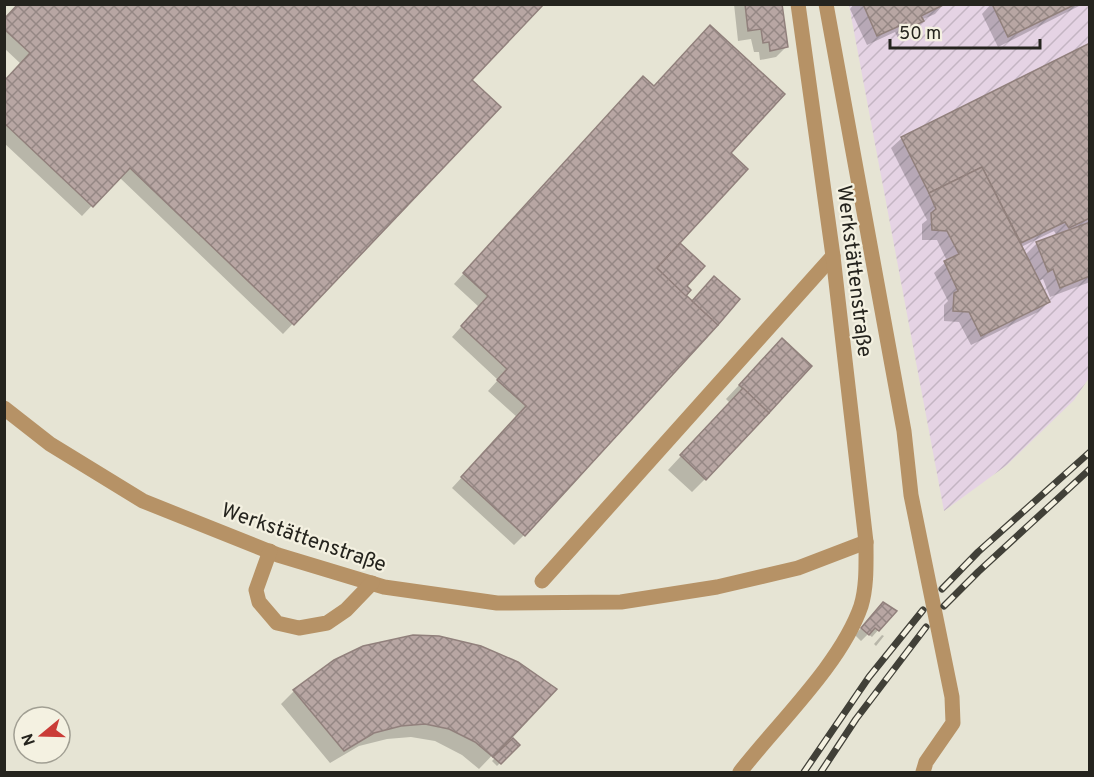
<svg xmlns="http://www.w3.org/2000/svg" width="1094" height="777" viewBox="0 0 1094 777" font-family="Overpass,sans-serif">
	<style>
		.industrial { fill: url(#industrial-furrows) }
		.shadow { fill: #0003; fill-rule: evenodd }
		.building { fill: url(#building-cross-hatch); stroke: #91807c; stroke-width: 1.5 }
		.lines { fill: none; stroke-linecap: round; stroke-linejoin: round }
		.minor { stroke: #b69266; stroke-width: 15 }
		.rail-casing { stroke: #414038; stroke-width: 7 }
		.rail { stroke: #f4f1e1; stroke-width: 4.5; stroke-dasharray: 14; stroke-linecap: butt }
		.labels { text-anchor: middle; stroke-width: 4.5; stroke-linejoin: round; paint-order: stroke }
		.street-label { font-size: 21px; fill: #25241e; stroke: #f4f1e1 }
	</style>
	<defs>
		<pattern id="industrial-furrows" width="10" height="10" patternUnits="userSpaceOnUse" patternTransform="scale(1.5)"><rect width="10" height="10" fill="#e5d3e4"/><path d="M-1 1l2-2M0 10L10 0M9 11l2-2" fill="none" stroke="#c4b5c3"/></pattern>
		<pattern id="building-cross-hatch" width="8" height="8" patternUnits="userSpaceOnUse" patternTransform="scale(1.5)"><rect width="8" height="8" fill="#b8a6a3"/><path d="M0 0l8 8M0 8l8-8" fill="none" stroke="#958784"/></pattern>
	</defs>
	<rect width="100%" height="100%" fill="#e6e4d4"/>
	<!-- industrial -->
	<polygon class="industrial" points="849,5 1089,5 1089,378 1074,400 1007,465 944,511"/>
	<!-- shadow -->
	<g class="shadow">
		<polygon points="734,4 780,4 786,47 776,57 760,60 759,52 754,52 751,39 738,41"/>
		<polygon points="854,4 944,4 935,14 921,20 912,31 898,38 895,32 867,45 850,9"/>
		<polygon points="991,4 1083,4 998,47 982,14"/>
		<polygon points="4,20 470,80 499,107 283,334 119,177 82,216 4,143 4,82 21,64 4,48"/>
		<path d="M 1090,45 L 1090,282 L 1050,297 L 1043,279 L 1038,281 L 1048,302 L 1038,312 L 971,345 L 959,322 L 944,321 L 944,305 L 948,301 L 934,273 L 947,261 L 937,240 L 922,240 L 922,224 L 927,220 L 891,148 L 902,138 ZM 1054,231 L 1057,236 L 1037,243 L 1025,255 L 1021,247 Z"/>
		<polygon points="633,88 729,153 677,243 703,266 684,286 684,296 692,303 524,535 514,545 452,488 517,417 488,391 498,380 452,337 479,307 454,284"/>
		<polygon points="769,353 705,479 692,492 668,470 730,403 726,399"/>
		<polygon points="883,603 895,611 872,637 868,634 861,641 855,635"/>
		<polygon points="882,635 884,636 876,646 874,644"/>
		<polygon points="555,690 479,769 462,755 435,741 411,737 387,739 359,746 330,763 281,704 294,691"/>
		<polygon points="513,740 518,745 497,766 492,761"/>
	</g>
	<!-- building -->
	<g class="building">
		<polygon points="18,4 544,4 472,80 501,107 294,325 130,168 93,207 4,123 4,81 30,53 4,29 4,19"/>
		<polygon points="745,4 782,4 788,47 770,51 769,42 763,43 761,29 748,31"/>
		<polygon points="863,4 945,4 921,16 924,21 909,29 906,23 877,36"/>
		<polygon points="992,4 1076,4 1008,37"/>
		<polygon points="710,25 785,94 731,153 748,169 657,268 718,325 525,536 461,477 526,406 497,380 507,369 461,326 488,296 463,273 643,76 654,86"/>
		<polygon points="1090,43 1090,218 1069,228 1065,222 1021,243 982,167 929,193 901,137"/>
		<polygon points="982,167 1050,302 981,336 969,312 953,311 954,293 958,291 944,261 959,254 947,231 932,230 931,213 936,209 929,193"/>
		<polygon points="1090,222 1090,276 1060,288 1053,269 1048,272 1036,242"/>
		<polygon points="680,243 705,266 687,286 691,290 686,296 657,268"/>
		<polygon points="714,276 740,299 718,325 692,301"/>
		<polygon points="782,338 812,366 769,413 739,385"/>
		<polygon points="743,388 769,413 706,480 680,455"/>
		<polygon points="883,602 897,611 879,631 875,628 869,635 861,628"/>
		<polygon points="413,635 439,636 481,646 518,662 557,689 493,757 475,742 449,729 425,724 401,726 374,733 344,751 293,690 334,660 363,646"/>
		<polygon points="513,738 520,745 501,764 493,757"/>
	</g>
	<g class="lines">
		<!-- minor -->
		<g class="minor">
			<polyline points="826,4 904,431 911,495 952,697 953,723 926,762 923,772"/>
			<polyline points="4,408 50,444 143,501 278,555 384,587 497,603 621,602 717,587 798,568 866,542"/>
			<polyline points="270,551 256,590 259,602 277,623 299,628 327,623 346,610 372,583"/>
			<polyline points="542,581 833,256"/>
			<path d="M 740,772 C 777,724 841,664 861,606 C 867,586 866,564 866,542 L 833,256 L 798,4"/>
		</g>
		<!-- rail casing -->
		<g class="rail-casing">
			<g id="rail">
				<polyline points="942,589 978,552 1090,452"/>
				<polyline points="944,606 978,572 1090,469"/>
				<polyline points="804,772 869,677 923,610"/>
				<polyline points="821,772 856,719 926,627"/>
			</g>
		</g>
		<!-- rail -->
		<use href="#rail" class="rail"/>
	</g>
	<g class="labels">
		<!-- street labels -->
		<g class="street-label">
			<text transform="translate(855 271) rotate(83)" y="7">Werkstättenstraße</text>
			<text transform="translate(304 537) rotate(19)" y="7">Werkstättenstraße</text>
		</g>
	</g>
	<!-- border -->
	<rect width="1094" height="777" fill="none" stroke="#25241e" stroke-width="12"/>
	<!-- north arrow -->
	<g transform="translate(42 735) rotate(251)"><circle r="28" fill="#f4f1e1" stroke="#a19f93" stroke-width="1.5"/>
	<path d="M0-4.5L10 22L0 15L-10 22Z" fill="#ca3c37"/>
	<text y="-9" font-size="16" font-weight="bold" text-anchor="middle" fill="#25241e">N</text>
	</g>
	<!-- scale -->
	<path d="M890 39v9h150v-9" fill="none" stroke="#25241e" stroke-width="3"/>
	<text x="899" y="39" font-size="18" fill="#25241e" stroke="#f4f1e1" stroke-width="4.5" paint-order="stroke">50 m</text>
</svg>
